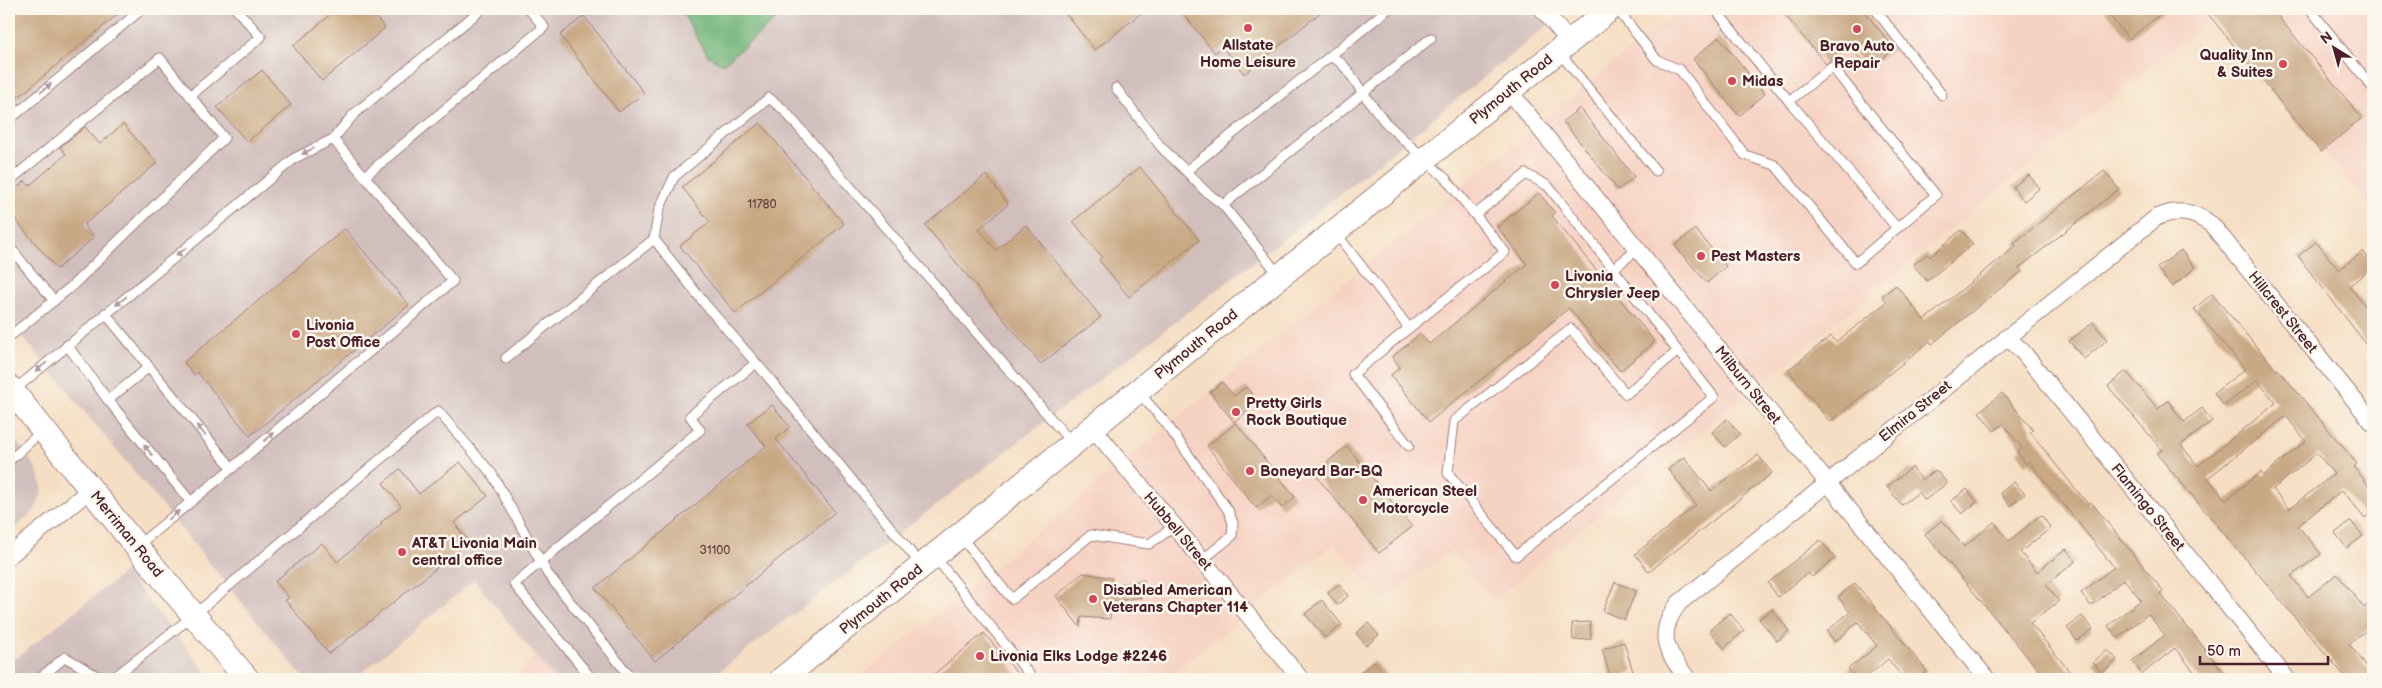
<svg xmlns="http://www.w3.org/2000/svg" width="2382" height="688" viewBox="0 0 2382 688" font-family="'Balsamiq Sans',sans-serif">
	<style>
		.built { fill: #f6d2c3 }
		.industrial { fill: #d1bfbd }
		.forest { fill: #70b377; stroke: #5d6951 }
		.building { fill: #c9a985; fill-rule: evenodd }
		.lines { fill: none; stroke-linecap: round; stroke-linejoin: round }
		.lane-casing { stroke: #a07e77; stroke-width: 11 }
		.street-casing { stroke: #a07e77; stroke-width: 18 }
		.secondary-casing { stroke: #a07e77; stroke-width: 26 }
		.lane { stroke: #fff; stroke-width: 9 }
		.street { stroke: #fff; stroke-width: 16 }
		.secondary { stroke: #fff; stroke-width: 24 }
		.oneway { fill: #ae9aa0 }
		.poi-dot { fill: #d1495b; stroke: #fbf7ec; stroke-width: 2 }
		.labels { text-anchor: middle; stroke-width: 5; stroke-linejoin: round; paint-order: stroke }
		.number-label { font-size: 12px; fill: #6a4242 }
		.poi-label { font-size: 15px; font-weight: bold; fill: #4a1f2b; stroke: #fbf7ec; text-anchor: start }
		.street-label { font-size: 15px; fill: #4a1f2b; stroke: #fbf7ec }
	</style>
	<rect width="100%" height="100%" fill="#fbf7ec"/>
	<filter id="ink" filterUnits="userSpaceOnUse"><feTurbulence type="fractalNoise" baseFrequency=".02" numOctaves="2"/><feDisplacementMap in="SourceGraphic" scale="10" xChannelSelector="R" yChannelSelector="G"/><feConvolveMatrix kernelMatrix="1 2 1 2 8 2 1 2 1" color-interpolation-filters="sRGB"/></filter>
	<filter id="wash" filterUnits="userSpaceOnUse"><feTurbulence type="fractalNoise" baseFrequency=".0096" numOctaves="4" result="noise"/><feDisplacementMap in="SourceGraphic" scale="20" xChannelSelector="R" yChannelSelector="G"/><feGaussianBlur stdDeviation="1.12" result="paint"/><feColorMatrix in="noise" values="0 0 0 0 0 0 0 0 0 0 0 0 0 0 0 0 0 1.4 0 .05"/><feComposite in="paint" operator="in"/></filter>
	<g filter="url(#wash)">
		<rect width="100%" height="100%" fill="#f5dec3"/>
		<!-- built -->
		<g class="built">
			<polygon points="1680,9 2373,9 2373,210 2213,16 1493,601 1453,550 1382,601 1335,543 1165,679 857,679"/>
			<polygon points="535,657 555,679 508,679"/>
		</g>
		<!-- industrial -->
		<g class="industrial">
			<polygon points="9,9 1568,9 1303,224 709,679 555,679 474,580 354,679 305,679 9,320"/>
			<polygon points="9,432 36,468 42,485 42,492 35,510 9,533"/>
			<polygon points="125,572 207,673 200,679 9,679 9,651 15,659"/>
		</g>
		<!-- forest -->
		<polygon class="forest" points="680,9 789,9 723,64 708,56"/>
		<g id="blocks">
			<!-- building -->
			<g class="building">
				<polygon points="9,9 124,9 9,105"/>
				<polygon points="337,9 368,9 385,28 322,81 293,46"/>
				<polygon points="1062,9 1146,9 1095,50"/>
				<polygon points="1179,9 1325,9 1244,74 1222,47 1215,53"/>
				<polygon points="1780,9 1862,9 1895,49 1868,69 1850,46 1826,64"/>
				<polygon points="2104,9 2167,9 2129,39"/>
				<polygon points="2204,9 2272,9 2362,118 2321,152"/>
				<polygon points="584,16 644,93 619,112 560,35"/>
				<polygon points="1719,37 1765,94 1739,116 1693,59"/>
				<polygon points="262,70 291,105 247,142 217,107"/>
				<polygon points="1580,108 1634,177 1618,190 1563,121"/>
				<polygon points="760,123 844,224 735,313 680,246 710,222 682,187"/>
				<polygon points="123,124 157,163 84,225 94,237 57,269 9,212 9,195 25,181 29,186 66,154 60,147 85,127 100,144"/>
				<polygon points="1140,167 1199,240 1129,297 1099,260 1102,257 1073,221"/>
				<polygon points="2104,171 2119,189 2019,268 2022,271 1965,317 1932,344 1930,341 1830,422 1788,370 1831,336 1836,342 1887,302 1882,296 1896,285 1924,320 2016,246 2014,243"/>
				<polygon points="986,175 1008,204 979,229 996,250 1026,225 1101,317 1041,364 925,225"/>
				<polygon points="2029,175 2040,188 2024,201 2013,187"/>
				<polygon points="1539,193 1555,213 1552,216 1655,342 1620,371 1569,308 1429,422 1391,375 1400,367 1392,357 1420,334 1429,344 1527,264 1497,227"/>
				<polygon points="345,229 409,305 250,436 197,372 194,375 184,362"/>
				<polygon points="1695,229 1726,266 1707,283 1675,246"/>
				<polygon points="1961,230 1973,244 1927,281 1913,265 1927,254 1930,257"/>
				<polygon points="2316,242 2339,270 2363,251 2373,264 2373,267 2349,286 2373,316 2373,353 2298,256"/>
				<polygon points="2181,250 2195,268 2172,287 2157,268"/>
				<path d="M 2212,294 L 2277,371 L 2278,369 L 2357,464 L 2354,467 L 2373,491 L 2373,511 L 2365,518 L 2342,490 L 2298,526 L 2321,554 L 2291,576 L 2308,597 L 2337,574 L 2364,608 L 2373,600 L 2373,625 L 2349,644 L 2373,674 L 2373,679 L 2347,679 L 2157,454 L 2162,450 L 2108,386 L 2126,371 L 2158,409 L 2168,401 L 2184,422 L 2202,408 L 2212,421 L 2181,445 L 2198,466 L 2276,403 L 2257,380 L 2224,406 L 2214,393 L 2245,369 L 2194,309 ZM 2286,416 L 2306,441 L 2263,476 L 2261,472 L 2226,500 L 2208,478 ZM 2317,453 L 2334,474 L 2289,509 L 2273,489 Z"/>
				<polygon points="2093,322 2107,340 2084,359 2069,341"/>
				<polygon points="1222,382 1234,396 1246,387 1259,402 1234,422 1210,392"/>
				<polygon points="2002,393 2033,430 2030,432 2061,471 2088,504 2091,502 2163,591 2160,593 2229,679 2200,679 2175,648 2142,674 2132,661 2165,635 2148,614 2118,638 2108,626 2141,600 2124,579 2091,606 2081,593 2114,567 2029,462 2026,464 2017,452 2022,448 2003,424 1994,431 1979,412"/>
				<polygon points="772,405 790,427 776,439 835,512 655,661 595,588 766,446 747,424"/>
				<polygon points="1727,419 1740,434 1725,447 1712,432"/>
				<polygon points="1236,423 1295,497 1282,508 1272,495 1256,508 1207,446"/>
				<polygon points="1347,446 1412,527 1379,553 1314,473"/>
				<polygon points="1758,455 1772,473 1649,572 1635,554 1696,505 1668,469 1684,457 1711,491"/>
				<polygon points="460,462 488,496 454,523 469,542 329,654 285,600 289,598 275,581 322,543 337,562 382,525 380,523 401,506 383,483 400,469 419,494"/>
				<polygon points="1912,467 1922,480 1936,470 1947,483 1925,500 1919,492 1902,505 1887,487"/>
				<polygon points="2014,482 2025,494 2010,506 2000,493"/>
				<polygon points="1967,489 1977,502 1962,514 1951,501"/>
				<polygon points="2041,515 2051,528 2020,552 2037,572 2066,549 2076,561 2046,585 2059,601 2030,623 2071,673 2064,679 2046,679 1925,534 1942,520 1964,547 1994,522 2009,541"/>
				<polygon points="2351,521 2363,536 2347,548 2335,533"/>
				<polygon points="1820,540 1835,558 1812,577 1808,573 1778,597 1768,583"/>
				<polygon points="1083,573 1112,578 1111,586 1144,580 1142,597 1111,602 1110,619 1081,617 1080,627 1056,596"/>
				<polygon points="1615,582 1636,591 1624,620 1603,611"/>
				<polygon points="1855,583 1927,671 1917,679 1904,679 1888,659 1864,679 1857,679 1848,669 1877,646 1858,622 1835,642 1827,631 1850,612 1838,597"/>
				<polygon points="1339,584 1348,596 1337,605 1328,593"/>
				<polygon points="1322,600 1342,625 1325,638 1305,614"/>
				<polygon points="1772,609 1789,631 1777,641 1759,619"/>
				<polygon points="1730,613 1744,631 1724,648 1709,630"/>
				<polygon points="2082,616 2093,629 2077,641 2067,628"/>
				<polygon points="1590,622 1591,639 1573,640 1572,623"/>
				<polygon points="1368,623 1379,635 1366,646 1356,633"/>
				<polygon points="984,633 1022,679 928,679"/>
				<polygon points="1624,642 1633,672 1611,679 1602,649"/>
				<polygon points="2108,650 2117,660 2102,673 2093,662"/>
				<polygon points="1374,661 1389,679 1352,679"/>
			</g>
		</g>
	</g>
	<g filter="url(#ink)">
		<use href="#blocks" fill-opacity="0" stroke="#a07e77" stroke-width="1"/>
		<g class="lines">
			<!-- lane casing -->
			<g class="lane-casing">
				<g id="lane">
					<polyline points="1617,9 1657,60 1680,70 1745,155 1775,165 1856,263 1936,195 1832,67 1789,101 1715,9"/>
					<polyline points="1875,9 1942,95"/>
					<polyline points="2310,9 2373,88"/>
					<polyline points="1558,51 1656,171"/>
					<polyline points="1329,57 1388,9"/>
					<polyline points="1116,88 1161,147 1186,171"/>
					<polyline points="190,96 261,37 236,9"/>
					<polyline points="1789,101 1897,228"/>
					<polyline points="9,120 142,9"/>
					<polyline points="333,139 354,114 482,9"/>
					<polyline points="365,176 544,27 529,9"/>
					<polyline points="9,181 160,58 224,138 72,286 9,337"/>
					<path d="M 1223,205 L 1204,190 L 1186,171 L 1329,57 C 1344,59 1354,81 1363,93 L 1431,38"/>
					<polyline points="1476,214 1526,174 1548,186 1714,397 1516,556 1448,473 1454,421 1571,329 1626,394 1678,351"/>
					<polyline points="1335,232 1409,328 1353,374 1409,446"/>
					<polyline points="654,239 705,304 769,378 922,566"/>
					<polyline points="9,246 54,301"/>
					<polyline points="1613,269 1638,249"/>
					<polyline points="1279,275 1223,205 1363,93 1385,122 1446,179 1505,252 1409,328"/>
					<polyline points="105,313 232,468"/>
					<polyline points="67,345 108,400 190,501"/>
					<polyline points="506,358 654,239 659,210 674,177 769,98 783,109 1071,442"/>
					<polyline points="13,391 295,158 333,139 453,281 232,468 137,546"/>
					<polyline points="1138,392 1165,422 1228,510 1233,523 1232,536 1201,561"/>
					<polyline points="108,400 149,367"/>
					<polyline points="9,461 42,431"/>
					<polyline points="960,536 1012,599 1091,535 1149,544 1174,527"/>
					<polyline points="935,557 1033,679"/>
					<polyline points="39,679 65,657 102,679"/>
					<polyline points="112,679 194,615 438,411 492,474 547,573 632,679"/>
					<polyline points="592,679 514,584 700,430 690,416 756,363"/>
				</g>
			</g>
			<!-- street casing -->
			<g class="street-casing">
				<g id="street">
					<polyline points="1542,9 1569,41"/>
					<polyline points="1509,91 1987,679"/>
					<polyline points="2007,337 2022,351 2287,679"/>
					<polyline points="1093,428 1301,679"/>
					<polyline points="9,556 90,490"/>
					<path d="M 1688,679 C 1666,652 1655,634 1679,603 L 2157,217 C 2178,209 2194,211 2212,225 L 2373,423"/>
				</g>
			</g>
			<!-- secondary casing -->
			<g class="secondary-casing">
				<g id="secondary">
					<polyline points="9,387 136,546 247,679"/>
					<polyline points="782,679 1610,9"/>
				</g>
			</g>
			<!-- lane -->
			<use href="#lane" class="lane"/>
			<!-- street -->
			<use href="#street" class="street"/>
			<!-- secondary -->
			<use href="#secondary" class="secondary"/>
		</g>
		<!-- one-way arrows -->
		<defs><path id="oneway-solid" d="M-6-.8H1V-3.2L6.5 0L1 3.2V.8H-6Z" transform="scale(1.25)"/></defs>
		<g class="oneway">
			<use href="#oneway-solid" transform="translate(46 88) rotate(-40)"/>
			<use href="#oneway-solid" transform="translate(308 151) rotate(153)"/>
			<use href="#oneway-solid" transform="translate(181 252) rotate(141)"/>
			<use href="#oneway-solid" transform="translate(121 301) rotate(141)"/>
			<use href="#oneway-solid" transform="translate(41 367) rotate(140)"/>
			<use href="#oneway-solid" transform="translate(201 430) rotate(-129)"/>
			<use href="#oneway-solid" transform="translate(269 437) rotate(-40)"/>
			<use href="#oneway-solid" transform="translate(148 450) rotate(-129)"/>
			<use href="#oneway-solid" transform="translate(174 515) rotate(-40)"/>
		</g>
	</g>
	<!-- markers -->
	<g class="poi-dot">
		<circle cx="1248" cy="28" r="5"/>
		<circle cx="1857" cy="29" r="5"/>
		<circle cx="2283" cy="64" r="5"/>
		<circle cx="1732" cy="81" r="5"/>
		<circle cx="1701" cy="256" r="5"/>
		<circle cx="1555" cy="285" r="5"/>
		<circle cx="296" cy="334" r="5"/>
		<circle cx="1236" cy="412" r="5"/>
		<circle cx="1250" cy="471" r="5"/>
		<circle cx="1363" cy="500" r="5"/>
		<circle cx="402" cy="552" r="5"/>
		<circle cx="1093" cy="599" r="5"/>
		<circle cx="980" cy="656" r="5"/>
	</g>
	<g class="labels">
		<!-- number labels -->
		<g class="number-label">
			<text x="762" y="208">11780</text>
			<text x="715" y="554">31100</text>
		</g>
		<!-- poi labels -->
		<g class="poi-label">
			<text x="1248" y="50" text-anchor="middle">Allstate<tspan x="1248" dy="17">Home Leisure</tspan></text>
			<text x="1857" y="51" text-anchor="middle">Bravo Auto<tspan x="1857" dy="17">Repair</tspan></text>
			<text x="2273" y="60" text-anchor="end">Quality Inn<tspan x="2273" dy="17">&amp; Suites</tspan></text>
			<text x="1742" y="86">Midas</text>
			<text x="1711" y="261">Pest Masters</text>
			<text x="1565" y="281">Livonia<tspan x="1565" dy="17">Chrysler Jeep</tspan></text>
			<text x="306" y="330">Livonia<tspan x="306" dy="17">Post Office</tspan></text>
			<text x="1246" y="408">Pretty Girls<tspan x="1246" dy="17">Rock Boutique</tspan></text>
			<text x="1260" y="476">Boneyard Bar-BQ</text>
			<text x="1373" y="496">American Steel<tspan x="1373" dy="17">Motorcycle</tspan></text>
			<text x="412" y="548">AT&amp;T Livonia Main<tspan x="412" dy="17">central office</tspan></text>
			<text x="1103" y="595">Disabled American<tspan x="1103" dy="17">Veterans Chapter 114</tspan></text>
			<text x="990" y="661">Livonia Elks Lodge #2246</text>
		</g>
		<!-- street labels -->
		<g class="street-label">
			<text transform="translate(1511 89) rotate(-39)" y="5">Plymouth Road</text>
			<text transform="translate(2283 312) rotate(51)" y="5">Hillcrest Street</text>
			<text transform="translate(1196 344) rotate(-39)" y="5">Plymouth Road</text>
			<text transform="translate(1748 385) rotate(51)" y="5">Milburn Street</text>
			<text transform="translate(1915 411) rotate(-39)" y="5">Elmira Street</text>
			<text transform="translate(2148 507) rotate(51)" y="5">Flamingo Street</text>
			<text transform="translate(1178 531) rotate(50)" y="5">Hubbell Street</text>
			<text transform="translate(127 534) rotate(51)" y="5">Merriman Road</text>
			<text transform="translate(881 599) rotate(-39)" y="5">Plymouth Road</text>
		</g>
	</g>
	<!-- margin -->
	<rect width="2382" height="688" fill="none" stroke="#fbf7ec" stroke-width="30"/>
	<!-- north arrow -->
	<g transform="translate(2334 48) rotate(323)" stroke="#fbf7ec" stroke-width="4" paint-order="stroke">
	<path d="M0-4L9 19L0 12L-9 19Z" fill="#4a1f2b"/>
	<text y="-8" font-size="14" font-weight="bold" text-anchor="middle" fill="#4a1f2b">N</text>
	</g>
	<!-- scale -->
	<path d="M2200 656v8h128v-8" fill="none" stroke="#4a1f2b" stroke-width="2.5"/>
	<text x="2207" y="656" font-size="15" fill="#4a1f2b" stroke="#fbf7ec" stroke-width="4" paint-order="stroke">50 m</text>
</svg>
